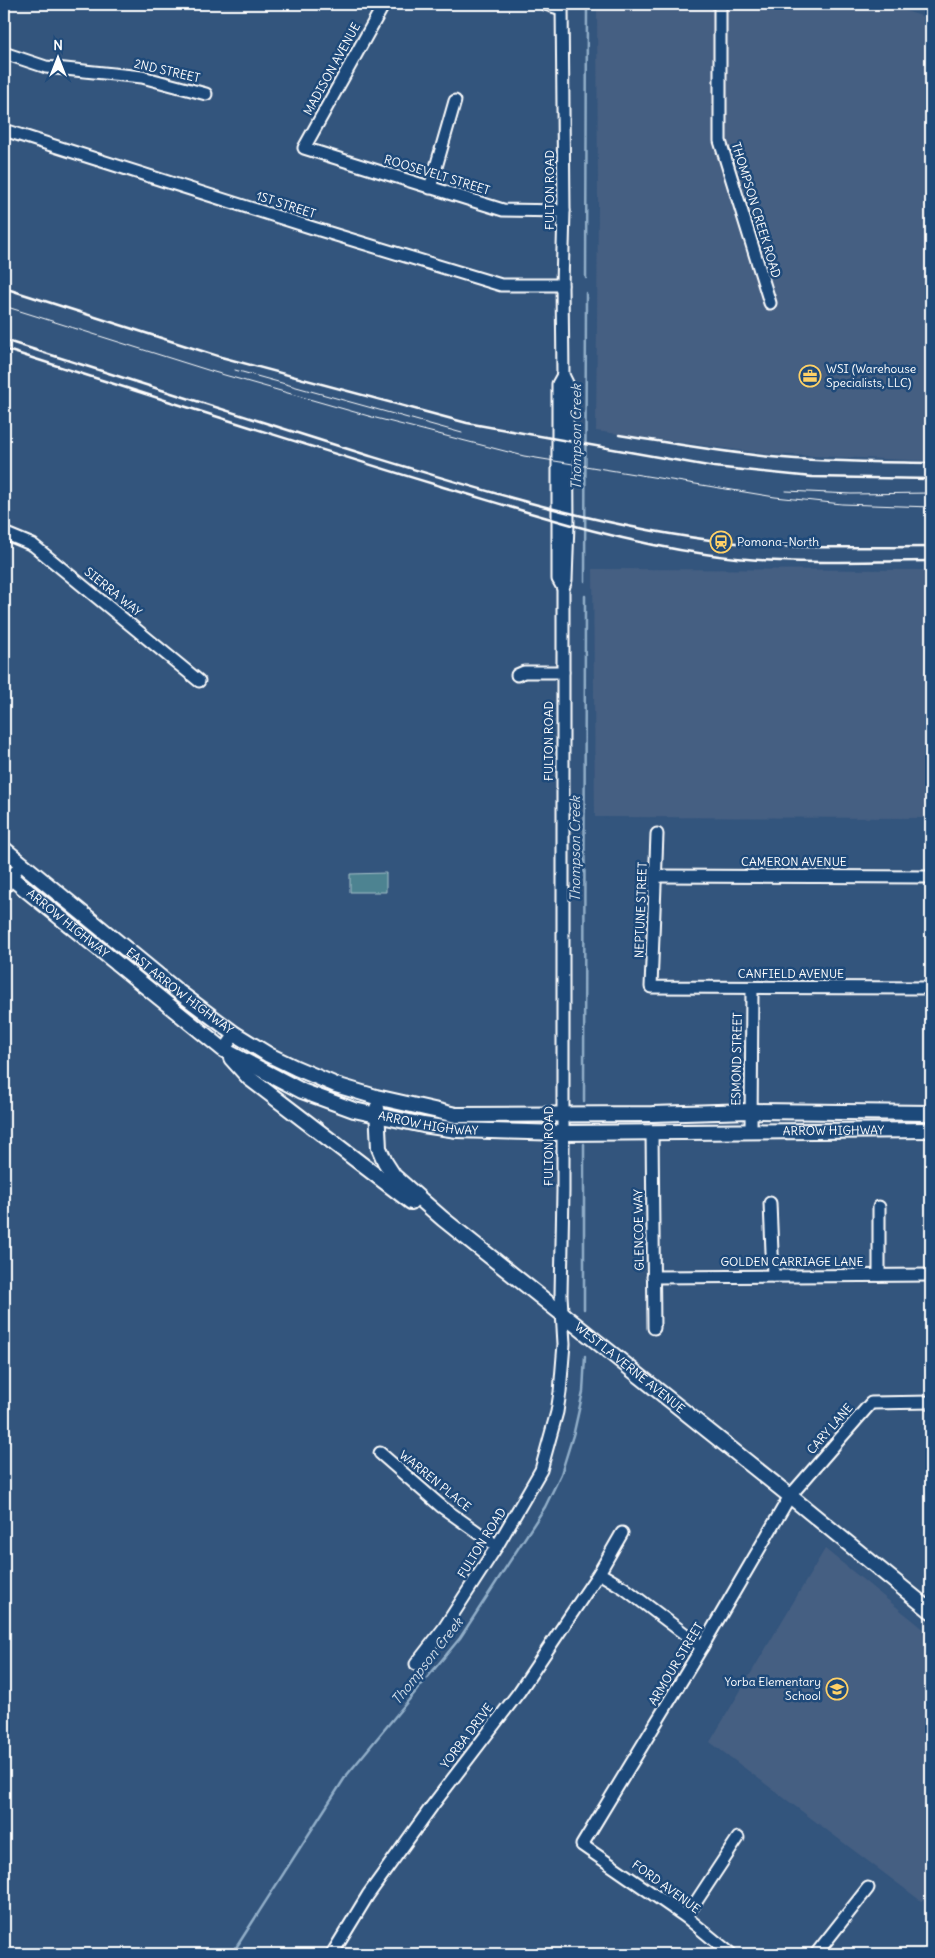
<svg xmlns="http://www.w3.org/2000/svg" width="935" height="1958" viewBox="0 0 935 1958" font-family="Delius,sans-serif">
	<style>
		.built { fill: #455f82 }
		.green { fill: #4e8391; stroke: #a6c1c8 }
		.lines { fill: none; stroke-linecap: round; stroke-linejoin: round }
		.stream { stroke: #91aec8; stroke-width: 2.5 }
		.minor-casing { stroke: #fff; stroke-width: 15 }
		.major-casing { stroke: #fff; stroke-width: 18 }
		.minor { stroke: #1f4a7a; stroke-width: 11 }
		.major { stroke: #1f4a7a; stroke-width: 14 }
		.tram { stroke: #fff; stroke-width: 1 }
		.rail { stroke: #fff; stroke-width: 2.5 }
		.labels { text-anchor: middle; stroke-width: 5; stroke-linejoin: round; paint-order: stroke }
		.street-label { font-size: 12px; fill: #fff; stroke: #1f4a7a }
		.poi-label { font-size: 12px; fill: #fff; stroke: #1f4a7a; text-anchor: start }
		.water-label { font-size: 14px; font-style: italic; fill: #d1dde8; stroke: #1f4a7a }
	</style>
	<rect width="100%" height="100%" fill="#33557d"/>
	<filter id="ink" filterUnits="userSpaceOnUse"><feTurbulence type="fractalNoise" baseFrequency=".02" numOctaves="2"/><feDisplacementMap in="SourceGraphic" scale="10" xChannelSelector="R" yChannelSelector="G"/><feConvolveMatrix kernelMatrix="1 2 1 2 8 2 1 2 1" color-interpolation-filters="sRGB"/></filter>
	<g filter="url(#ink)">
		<!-- built -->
		<g class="built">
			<polygon points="597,4 883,4 931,19 931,461 767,454 596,431 598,203"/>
			<polygon points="593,569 931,570 931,818 595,817"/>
			<polygon points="825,1549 931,1635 931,1898 929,1901 921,1901 710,1742"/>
		</g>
		<!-- green -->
		<polygon class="green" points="386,873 386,892 350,892 350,874"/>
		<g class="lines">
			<!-- stream -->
			<g class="stream">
				<polyline points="586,278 587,4"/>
				<polyline points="585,581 586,293"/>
				<polyline points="584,1101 585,596"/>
				<polyline points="584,1309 584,1144"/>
				<polyline points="232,1954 346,1776 460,1638 545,1507 561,1474 574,1432 583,1392 585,1356"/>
			</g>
			<!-- minor casing -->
			<g class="minor-casing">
				<g id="minor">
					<polyline points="384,4 304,148 503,210 564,211"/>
					<polyline points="545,4 562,9"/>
					<polyline points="720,4 720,141 770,303"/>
					<polyline points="4,53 46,67 142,77 206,94"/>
					<polyline points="4,130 313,228 501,285 562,285"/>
					<polyline points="430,188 455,101"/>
					<polyline points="563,375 558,384 558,579 563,588"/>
					<polyline points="4,533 33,545 199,681"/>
					<polyline points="517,675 524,672 563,672"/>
					<polyline points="657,834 651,987 931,988"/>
					<polyline points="657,876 931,877"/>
					<polyline points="4,889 21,863"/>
					<polyline points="224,1050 235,1034"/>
					<polyline points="751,1131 752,988"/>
					<polyline points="652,1132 654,1328"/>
					<polyline points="770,1203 773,1276"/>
					<polyline points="879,1275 879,1207"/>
					<polyline points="653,1277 931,1275"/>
					<polyline points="380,1453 442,1507 497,1546"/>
					<polyline points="599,1573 624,1588 702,1647"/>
					<polyline points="416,1664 444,1628 497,1546 541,1470 557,1412 560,1392 564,1344 561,1295 563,1191 563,588 566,580 568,524 567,383 563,375 562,285 564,211 562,4"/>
					<polyline points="686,1917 738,1838"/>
					<polyline points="332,1954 368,1895 432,1806 519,1692 599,1573 622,1533"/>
					<polyline points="731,1954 686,1917 582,1845 702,1647 790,1496 871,1403 931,1402"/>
					<polyline points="816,1954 868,1888"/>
				</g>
			</g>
			<!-- major casing -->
			<g class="major-casing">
				<g id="major">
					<path id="s1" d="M 4,849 L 176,990 L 235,1034 L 269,1055 L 296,1068 L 336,1085 L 376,1097 L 456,1115 L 652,1114 L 750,1111 L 931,1113"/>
					<path id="s2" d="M 4,872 L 224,1050 L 302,1091 L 354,1110 L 423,1125 L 457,1130 L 563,1133 L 931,1130"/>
					<polyline points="231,1058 249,1078 411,1202"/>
					<path id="s3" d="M 377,1108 L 379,1148 L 385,1162 L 394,1176 L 443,1219 L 790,1496 L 931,1611"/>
				</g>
			</g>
			<!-- minor -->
			<use href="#minor" class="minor"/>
			<!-- major -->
			<use href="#major" class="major"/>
			<!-- tram -->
			<g class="tram">
				<polyline points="4,306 214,372 372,417 524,456 775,497 842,504 931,507"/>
				<polyline points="235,370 462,433"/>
				<polyline points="786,491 851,494 931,493"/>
			</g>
			<!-- rail -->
			<g class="rail">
				<polyline points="4,288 221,357 467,423 714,467 812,477 931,479"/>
				<path d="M 4,340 C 126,378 248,418 370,456 C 481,490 595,525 710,540 C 783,550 858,547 931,547"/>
				<path d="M 4,349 C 149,395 294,442 440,486 C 528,512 615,541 705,554 C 780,566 856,561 931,561"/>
				<path d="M 619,435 C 670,443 720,452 771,457 C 824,462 878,462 931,463"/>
			</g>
		</g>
	</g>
	<!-- icons -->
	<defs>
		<g id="office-ring" transform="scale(1.125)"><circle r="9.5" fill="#1f4a7a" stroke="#ffd166" stroke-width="1.5"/><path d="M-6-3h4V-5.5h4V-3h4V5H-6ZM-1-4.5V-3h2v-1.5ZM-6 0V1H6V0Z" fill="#ffd166"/></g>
		<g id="station-ring" transform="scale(1.125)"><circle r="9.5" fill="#1f4a7a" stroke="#ffd166" stroke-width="1.5"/><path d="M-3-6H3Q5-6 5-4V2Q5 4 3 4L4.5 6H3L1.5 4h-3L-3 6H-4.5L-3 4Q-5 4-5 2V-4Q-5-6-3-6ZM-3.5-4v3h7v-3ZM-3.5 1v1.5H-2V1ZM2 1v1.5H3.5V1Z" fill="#ffd166"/></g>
		<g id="school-ring" transform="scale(1.125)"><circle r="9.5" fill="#1f4a7a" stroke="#ffd166" stroke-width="1.5"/><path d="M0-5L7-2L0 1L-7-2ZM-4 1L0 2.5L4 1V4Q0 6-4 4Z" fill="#ffd166"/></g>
	</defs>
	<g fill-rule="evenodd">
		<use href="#office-ring" x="810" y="376"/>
		<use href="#station-ring" x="721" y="542"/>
		<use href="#school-ring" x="837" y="1689"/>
	</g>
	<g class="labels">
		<!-- street labels -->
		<g class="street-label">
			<text transform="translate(332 69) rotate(-61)" y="4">MADISON AVENUE</text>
			<text transform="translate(167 71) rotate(13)" y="4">2ND STREET</text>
			<text transform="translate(437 175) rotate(17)" y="4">ROOSEVELT STREET</text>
			<text transform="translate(550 190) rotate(-90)" y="4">FULTON ROAD</text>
			<text transform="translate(286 205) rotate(18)" y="4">1ST STREET</text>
			<text transform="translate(756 210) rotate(73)" y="4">THOMPSON CREEK ROAD</text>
			<text transform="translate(113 592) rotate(39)" y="4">SIERRA WAY</text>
			<text transform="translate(549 741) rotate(-90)" y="4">FULTON ROAD</text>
			<text x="794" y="866">CAMERON AVENUE</text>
			<text transform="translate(641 910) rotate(-88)" y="4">NEPTUNE STREET</text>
			<text dy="4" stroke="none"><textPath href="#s2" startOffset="82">ARROW HIGHWAY</textPath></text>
			<text x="791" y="978">CANFIELD AVENUE</text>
			<text dy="4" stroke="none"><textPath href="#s1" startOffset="226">EAST ARROW HIGHWAY</textPath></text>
			<text transform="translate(737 1059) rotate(-89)" y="4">ESMOND STREET</text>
			<text dy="4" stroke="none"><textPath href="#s2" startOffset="502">ARROW HIGHWAY</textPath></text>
			<text dy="4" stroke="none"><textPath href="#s2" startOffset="908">ARROW HIGHWAY</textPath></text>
			<text transform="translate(549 1146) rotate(-90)" y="4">FULTON ROAD</text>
			<text transform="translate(639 1230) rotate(-91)" y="4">GLENCOE WAY</text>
			<text x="792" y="1266">GOLDEN CARRIAGE LANE</text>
			<text dy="4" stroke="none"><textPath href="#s3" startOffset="376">WEST LA VERNE AVENUE</textPath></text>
			<text transform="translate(830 1429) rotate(-49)" y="4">CARY LANE</text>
			<text transform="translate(435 1481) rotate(39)" y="4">WARREN PLACE</text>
			<text transform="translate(482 1543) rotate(-58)" y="4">FULTON ROAD</text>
			<text transform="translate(676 1664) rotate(-59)" y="4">ARMOUR STREET</text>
			<text transform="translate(467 1736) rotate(-53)" y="4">YORBA DRIVE</text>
			<text transform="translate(666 1887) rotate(36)" y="4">FORD AVENUE</text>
		</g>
		<!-- poi labels -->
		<g class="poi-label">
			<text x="826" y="373">WSI (Warehouse<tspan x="826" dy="14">Specialists, LLC)</tspan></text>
			<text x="737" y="546">Pomona–North</text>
			<text x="821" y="1686" text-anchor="end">Yorba Elementary<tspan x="821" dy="14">School</tspan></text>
		</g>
		<!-- water labels -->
		<g class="water-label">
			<text transform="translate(576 437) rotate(-90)" y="5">Thompson Creek</text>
			<text transform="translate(575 849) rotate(-90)" y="5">Thompson Creek</text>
			<text transform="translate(427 1661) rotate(-52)" y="5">Thompson Creek</text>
		</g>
	</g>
	<!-- margin -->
	<rect width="935" height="1958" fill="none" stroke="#1f4a7a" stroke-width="20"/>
	<rect x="10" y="10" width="915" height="1938" fill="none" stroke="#fff" stroke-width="2" filter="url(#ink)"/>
	<!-- north arrow -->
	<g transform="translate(58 58)" stroke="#1f4a7a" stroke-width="4" paint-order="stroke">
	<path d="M0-4L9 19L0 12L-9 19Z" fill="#ffffff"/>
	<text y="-8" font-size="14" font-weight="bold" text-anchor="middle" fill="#ffffff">N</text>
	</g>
</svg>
